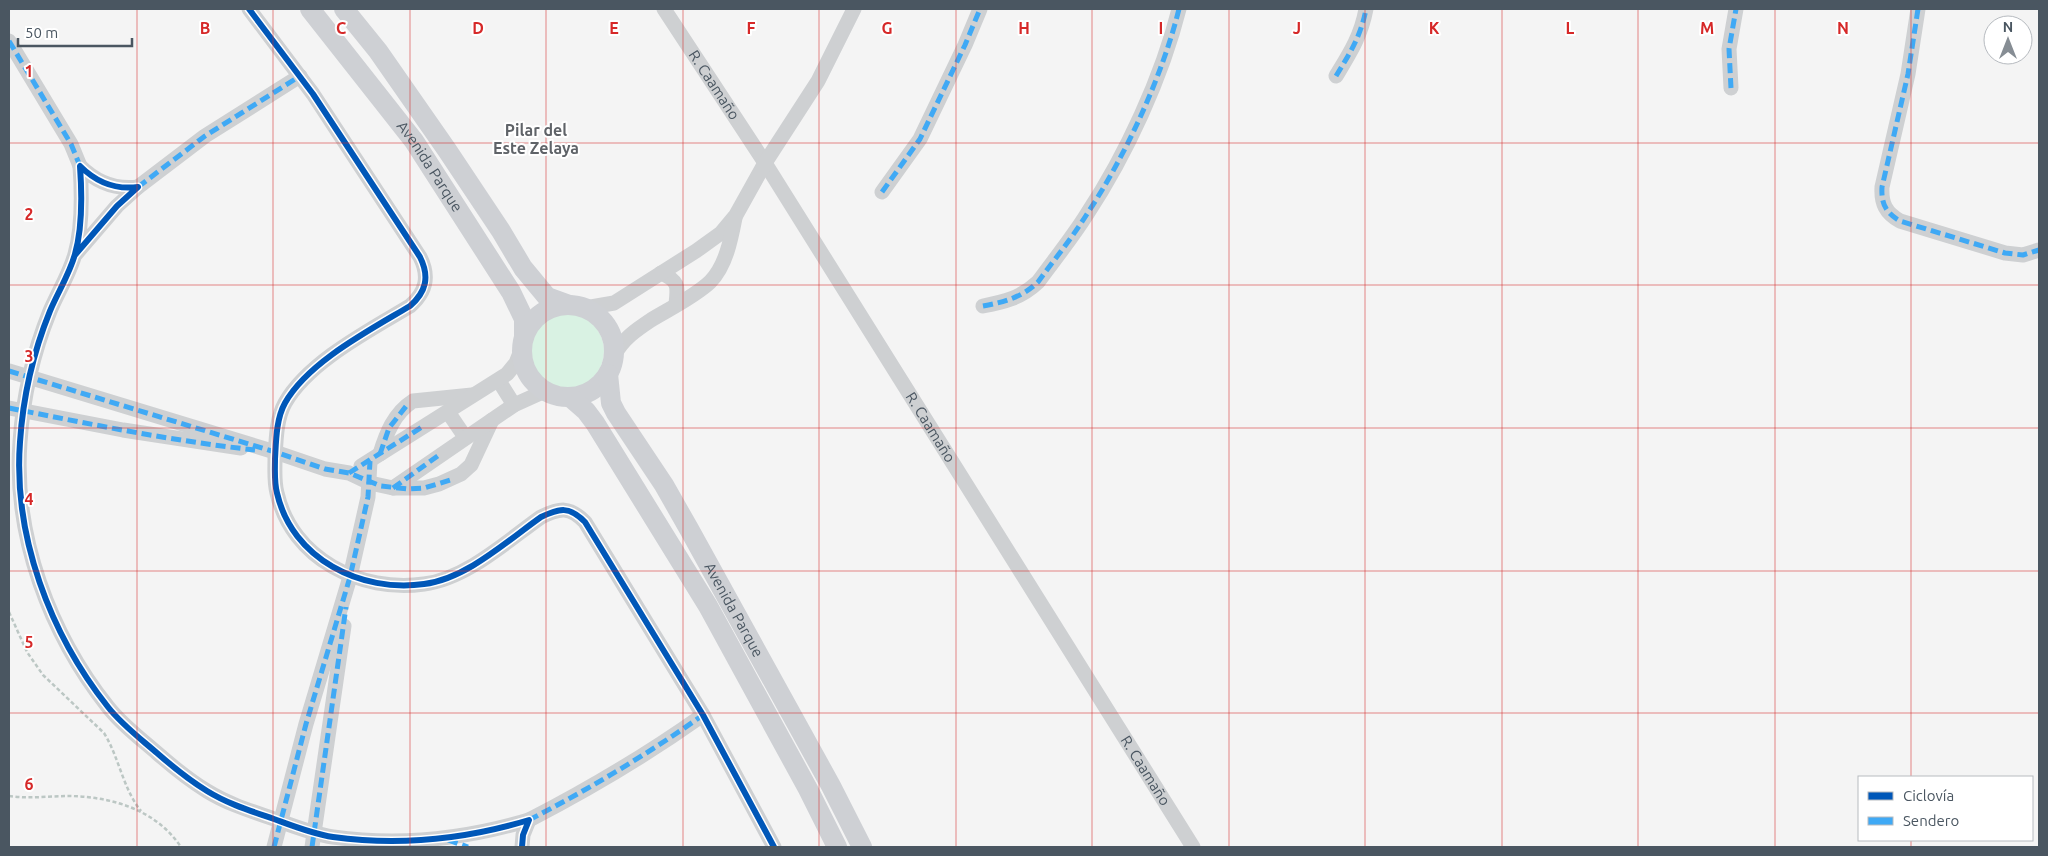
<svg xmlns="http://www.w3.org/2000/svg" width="2048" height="856" viewBox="0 0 2048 856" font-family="Ubuntu,sans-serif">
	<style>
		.green { fill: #d9f2e3 }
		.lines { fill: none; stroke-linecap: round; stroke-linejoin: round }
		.path { stroke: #bcc7c4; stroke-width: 2.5; stroke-dasharray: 4 2.5; stroke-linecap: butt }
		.street { stroke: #ced0d2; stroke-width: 15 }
		.secondary { stroke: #ced0d4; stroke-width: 20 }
		.quiet { stroke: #3fa9f5; stroke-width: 5; stroke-dasharray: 10 5; stroke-linecap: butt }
		.cycleway-casing { stroke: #fff; stroke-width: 9 }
		.cycleway { stroke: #0057b8; stroke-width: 6 }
		.grid { fill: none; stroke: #d62828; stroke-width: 1; stroke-opacity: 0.55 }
		.labels { text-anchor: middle; stroke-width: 4; stroke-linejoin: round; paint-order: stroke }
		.street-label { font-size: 15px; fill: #4a5661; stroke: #fff }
		.neighbourhood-label { font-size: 16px; font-weight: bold; fill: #5f6368; stroke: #fff }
		.grid-label { font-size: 16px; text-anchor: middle; font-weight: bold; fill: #d62828; stroke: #fff; stroke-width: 4; stroke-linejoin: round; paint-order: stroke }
	</style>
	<rect width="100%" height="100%" fill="#f4f4f4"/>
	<!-- green -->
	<circle class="green" cx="566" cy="351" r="38"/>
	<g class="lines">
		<!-- path -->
		<g class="path">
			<path d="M 9,612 L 27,652 L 43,675 L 104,733 C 119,757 123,789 141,811"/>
			<path d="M 9,796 C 29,799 50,796 70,796 C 113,797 156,810 181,847"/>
		</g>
		<!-- street -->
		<g class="street">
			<path d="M 249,9 L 313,94 L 420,257 C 430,277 426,292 410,306 C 370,330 308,362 285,403 C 276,419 276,442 275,459 C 275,470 274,482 277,493 C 292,559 361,593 424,584 C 466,579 507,541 541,517 C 560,508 569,506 585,522 L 703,715 L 774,847"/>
			<path id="s1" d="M 664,9 L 765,163 L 1193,847"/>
			<path d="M 1918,9 L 1908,74 L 1882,187 C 1881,204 1886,213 1900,221 L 2005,253 L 2023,255 L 2039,250"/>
			<polyline points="9,41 71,144 80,166"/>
			<path d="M 1336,76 C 1350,53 1361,36 1366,9"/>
			<polyline points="1731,88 1729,49 1736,9"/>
			<polyline points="138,187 205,136 300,76"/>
			<polyline points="882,192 920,139 965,45 980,9"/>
			<path d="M 75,255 L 117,206 L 138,187 C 115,190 96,182 80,166 C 82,194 83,226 75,254 C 70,273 58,292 50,311 C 33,353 23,396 20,442 C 13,536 50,634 108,707 C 122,725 141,739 157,753 C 173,767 189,780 207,791 C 228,804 251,811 274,819 C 293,826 313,834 333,837 C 399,846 466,839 529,820 L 523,835 L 522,847"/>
			<path d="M 661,273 C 679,281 678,286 676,304"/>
			<path d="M 983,306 C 1004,302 1021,298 1038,282 C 1054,260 1072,238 1087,214 C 1126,155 1162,77 1179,9"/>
			<polyline points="585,308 614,303 696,251 721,233 736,215 765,163 818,81 854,9"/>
			<path d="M 615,354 C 623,339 636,330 651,320 C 669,309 694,297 710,282 C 726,266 731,239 735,218"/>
			<polyline points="9,371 275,452 325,469 349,473 370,483 393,488 424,488 439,484 461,474 471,465 492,420"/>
			<polyline points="499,381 514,405"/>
			<polyline points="9,408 123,430 241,448"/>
			<polyline points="448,412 465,437"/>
			<path d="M 380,454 C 386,434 394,413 413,401 L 472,395"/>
			<polyline points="361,466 507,374 516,363 522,348"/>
			<polyline points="393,488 514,405 545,391"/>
			<path d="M 529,820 C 589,789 648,754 703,715"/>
			<polyline points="274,847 306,724 350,577 368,497 370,461"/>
			<polyline points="312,847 344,626"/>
		</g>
		<!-- secondary -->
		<g class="secondary">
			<path id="s2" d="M 310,9 L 414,141 L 511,292 L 524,319 L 524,335"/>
			<polyline points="344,9 378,51 447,150 501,231 523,268 547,297 569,305"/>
			<circle cx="568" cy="351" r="46"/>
			<path id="s3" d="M 608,374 L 611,403 L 616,413 L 664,485 L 689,529 L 831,786 L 862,847"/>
			<polyline points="570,397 586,411 595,423 708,606 808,789 837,847"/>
		</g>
		<!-- quiet -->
		<g class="quiet">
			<path d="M 1918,9 L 1908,74 L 1882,187 C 1881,204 1886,213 1900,221 L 2005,253 L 2023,255 L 2039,250"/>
			<polyline points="9,41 71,144 80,166"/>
			<path d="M 1336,76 C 1350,53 1361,36 1366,9"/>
			<polyline points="1731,88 1729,49 1736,9"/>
			<polyline points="138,187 205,136 300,76"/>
			<polyline points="882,192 920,139 965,45 980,9"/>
			<path d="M 983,306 C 1004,302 1021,298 1038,282 C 1054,260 1072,238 1087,214 C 1126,155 1162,77 1179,9"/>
			<polyline points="9,371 275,452 325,469 349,473 381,486 408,489 424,488 454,479"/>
			<path d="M 9,408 C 90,424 172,441 255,450"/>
			<polyline points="380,454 389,428 407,405"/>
			<polyline points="349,473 422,427"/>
			<polyline points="393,488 439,455"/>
			<path d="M 529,820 C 589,789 648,754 703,715"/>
			<polyline points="448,840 468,847"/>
			<polyline points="274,847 306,724 350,577 368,497 370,461"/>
			<polyline points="312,847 346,607"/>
		</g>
		<!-- cycleway casing -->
		<g class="cycleway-casing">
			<g id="cycleway">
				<path d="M 249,9 L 313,94 L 420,257 C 430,277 426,292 410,306 C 370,330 308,362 285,403 C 276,419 276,442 275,459 C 275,470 274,482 277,493 C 292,559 361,593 424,584 C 466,579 507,541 541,517 C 560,508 569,506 585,522 L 703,715 L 774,847"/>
				<path d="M 75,255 L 117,206 L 138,187 C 115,190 96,182 80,166 C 82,194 83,226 75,254 C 70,273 58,292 50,311 C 33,353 23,396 20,442 C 13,536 50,634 108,707 C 122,725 141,739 157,753 C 173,767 189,780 207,791 C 228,804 251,811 274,819 C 293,826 313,834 333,837 C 399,846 466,839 529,820 L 523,835 L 522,847"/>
			</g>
		</g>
		<!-- cycleway -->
		<use href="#cycleway" class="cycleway"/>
	</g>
	<!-- grid -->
	<path class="grid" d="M 137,9 L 137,847M 273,9 L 273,847M 410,9 L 410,847M 546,9 L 546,847M 683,9 L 683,847M 819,9 L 819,847M 956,9 L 956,847M 1092,9 L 1092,847M 1229,9 L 1229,847M 1365,9 L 1365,847M 1502,9 L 1502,847M 1638,9 L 1638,847M 1775,9 L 1775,847M 1911,9 L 1911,777M 9,143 L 2039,143M 9,285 L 2039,285M 9,428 L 2039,428M 9,571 L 2039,571M 9,713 L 2039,713M 1911,840 L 1911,847"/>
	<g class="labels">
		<!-- street labels -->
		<g class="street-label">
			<text dy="5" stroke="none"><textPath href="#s1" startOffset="91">R. Caamaño</textPath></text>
			<text dy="5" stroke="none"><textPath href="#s2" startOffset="198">Avenida Parque</textPath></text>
			<text dy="5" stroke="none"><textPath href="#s1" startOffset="496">R. Caamaño</textPath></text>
			<text dy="5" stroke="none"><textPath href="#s3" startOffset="270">Avenida Parque</textPath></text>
			<text dy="5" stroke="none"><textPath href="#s1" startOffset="901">R. Caamaño</textPath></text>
		</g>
		<!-- neighbourhood labels -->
		<g class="neighbourhood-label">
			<text x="536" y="136">Pilar del<tspan x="536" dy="18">Este Zelaya</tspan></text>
		</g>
	</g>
	<g class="grid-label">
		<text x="205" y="34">B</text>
		<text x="341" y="34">C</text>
		<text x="478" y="34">D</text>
		<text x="614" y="34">E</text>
		<text x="751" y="34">F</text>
		<text x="887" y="34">G</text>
		<text x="1024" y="34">H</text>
		<text x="1161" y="34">I</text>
		<text x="1297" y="34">J</text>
		<text x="1434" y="34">K</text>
		<text x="1570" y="34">L</text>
		<text x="1707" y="34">M</text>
		<text x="1843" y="34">N</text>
		<text x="29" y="77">1</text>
		<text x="29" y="220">2</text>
		<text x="29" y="362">3</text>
		<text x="29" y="505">4</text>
		<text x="29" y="648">5</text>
		<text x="29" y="790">6</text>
	</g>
	<!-- border -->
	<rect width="2048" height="856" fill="none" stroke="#4a5661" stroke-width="20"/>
	<!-- legend -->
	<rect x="1858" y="776" width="175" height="65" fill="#ffffff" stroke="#b7bbc0"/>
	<rect x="1868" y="792" width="25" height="8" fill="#0057b8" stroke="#b7bbc0"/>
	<text x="1903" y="801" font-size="15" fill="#4a5661">Ciclovía</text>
	<rect x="1868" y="817" width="25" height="8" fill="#3fa9f5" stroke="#b7bbc0"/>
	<text x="1903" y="826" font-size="15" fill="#4a5661">Sendero</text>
	<!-- north arrow -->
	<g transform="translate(2008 40)"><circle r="24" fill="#ffffff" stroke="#b7bbc0"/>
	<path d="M0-4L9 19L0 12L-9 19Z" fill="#868d94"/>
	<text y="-8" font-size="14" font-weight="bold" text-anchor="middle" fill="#4a5661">N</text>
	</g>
	<!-- scale -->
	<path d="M18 38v8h114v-8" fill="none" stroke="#4a5661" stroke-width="2.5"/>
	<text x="25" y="38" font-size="15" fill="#4a5661" stroke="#ffffff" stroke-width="4" paint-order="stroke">50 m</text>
</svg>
